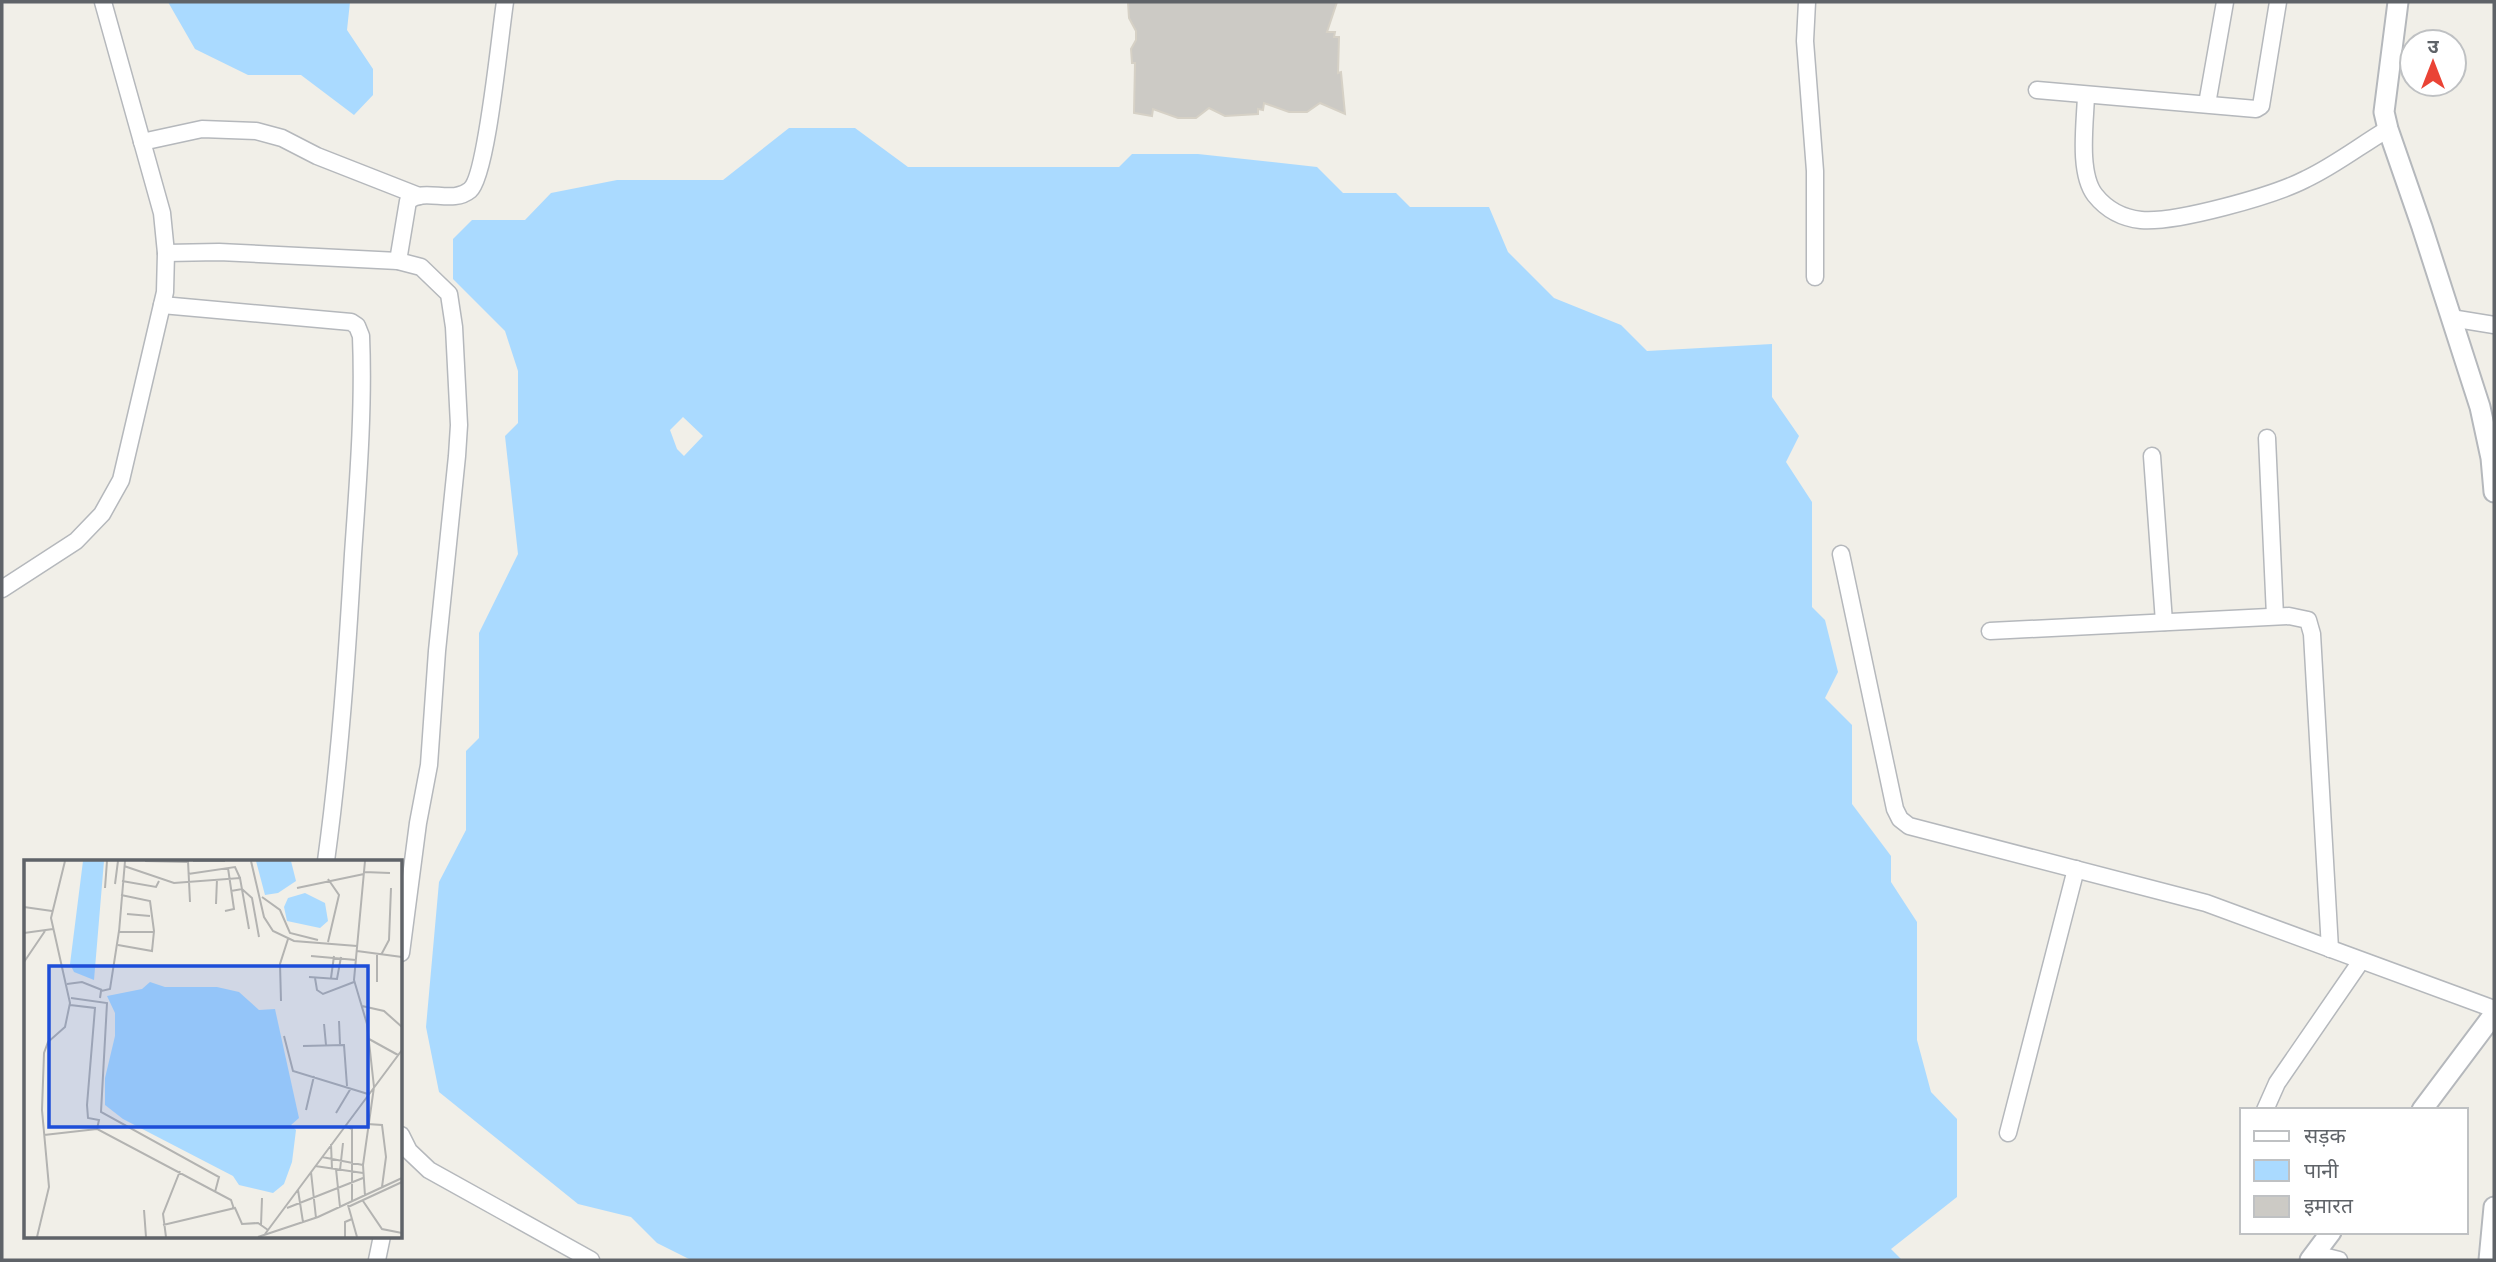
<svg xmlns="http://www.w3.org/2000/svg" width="2496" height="1262" viewBox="0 0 2496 1262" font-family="Helvetica,'Noto Sans Devanagari',sans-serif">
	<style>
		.water { fill: #aadaff; fill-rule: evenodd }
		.building { fill: #cccac5; stroke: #d6d1c6; stroke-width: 2 }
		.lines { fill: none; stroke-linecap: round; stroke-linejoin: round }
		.minor-casing { stroke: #b5b8bc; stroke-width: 19 }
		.tertiary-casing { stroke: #b5b8bc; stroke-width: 23 }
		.minor { stroke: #fff; stroke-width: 16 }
		.tertiary { stroke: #fff; stroke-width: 19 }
		.inset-road { fill: none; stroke: #b3b3b1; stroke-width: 2 }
		.view { fill: #1d4ed8; fill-opacity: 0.15; stroke: #1d4ed8; stroke-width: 3.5 }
		.inset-edge { fill: none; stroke: #5f6368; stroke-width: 3.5 }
	</style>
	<rect width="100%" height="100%" fill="#f1efe8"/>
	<!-- water -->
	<g class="water">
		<polygon points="168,2 350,2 347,30 373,69 373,95 354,115 301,75 248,75 195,49"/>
		<path d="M 789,128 L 855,128 L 908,167 L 1119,167 L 1132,154 L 1198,154 L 1317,167 L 1343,193 L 1396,193 L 1410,207 L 1489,207 L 1508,252 L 1554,298 L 1621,325 L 1647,351 L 1772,344 L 1772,397 L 1799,436 L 1786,462 L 1812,502 L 1812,607 L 1825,620 L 1838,672 L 1825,698 L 1852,725 L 1852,804 L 1891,856 L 1891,882 L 1917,922 L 1917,1040 L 1931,1092 L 1957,1119 L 1957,1197 L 1891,1249 L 1902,1260 L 691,1260 L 657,1243 L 631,1217 L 578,1204 L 439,1092 L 426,1027 L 439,882 L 466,830 L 466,751 L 479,738 L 479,633 L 518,554 L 505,436 L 518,423 L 518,371 L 505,331 L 453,279 L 453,239 L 472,220 L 525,220 L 551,193 L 617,180 L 723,180 ZM 683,417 L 703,436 L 684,456 L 677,449 L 670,430 Z"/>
	</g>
	<!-- building -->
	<polygon class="building" points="1128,2 1337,2 1327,32 1335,32 1334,37 1339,37 1338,73 1341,72 1345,114 1320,103 1307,112 1289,112 1264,103 1263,110 1258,109 1258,114 1225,116 1209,108 1196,118 1178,118 1153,109 1152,116 1134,113 1135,63 1132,63 1131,49 1136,40 1136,31 1129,18"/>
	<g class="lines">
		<!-- minor casing -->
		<g class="minor-casing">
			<g id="minor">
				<polyline points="1807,2 1805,41 1815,171 1815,277"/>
				<polyline points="2037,90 2256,109 2261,106 2278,2"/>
				<path d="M 2086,96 C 2085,124 2078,173 2095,195 C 2107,210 2122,218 2141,220 C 2176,223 2273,196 2306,179 C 2334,166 2361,145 2388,129"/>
				<polyline points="2207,104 2225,2"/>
				<polyline points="142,142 202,129 256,131 282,138 317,156 419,196"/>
				<polyline points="166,253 219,252 398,261 421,267 449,294 454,327 459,425 457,456 437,651 429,765 418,823 401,953"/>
				<path d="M 398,261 L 408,201 C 425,187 452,205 470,190 C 487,176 500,33 505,2"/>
				<path d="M 162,305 L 351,322 L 357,326 L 361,336 C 364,408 358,482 353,554 C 347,657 340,759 326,861"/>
				<polyline points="2451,318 2494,325"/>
				<polyline points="2267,438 2275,616"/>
				<polyline points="2152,456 2164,622"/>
				<polyline points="1841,554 1895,809 1900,819 1909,826 2206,903 2494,1009"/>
				<polyline points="2,589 76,541 102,514 121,480 165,292 166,253 162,213 103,2"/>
				<polyline points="1990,631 2289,616 2308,620 2312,634 2330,949"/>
				<polyline points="2265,1110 2277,1083 2361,961"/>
				<polyline points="2008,1133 2076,869"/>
				<polyline points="401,1135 409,1151 429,1170 591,1260"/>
				<polyline points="2315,1254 2339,1260"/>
				<polyline points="377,1260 382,1236"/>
			</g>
		</g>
		<!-- tertiary casing -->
		<g class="tertiary-casing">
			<g id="tertiary">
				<polyline points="2398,2 2384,112 2388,129 2422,227 2480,407 2491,458 2494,492"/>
				<polyline points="2422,1110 2494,1014"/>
				<polyline points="2310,1260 2331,1232"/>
				<polyline points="2489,1260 2494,1207"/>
			</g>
		</g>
		<!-- minor -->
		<use href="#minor" class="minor"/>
		<!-- tertiary -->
		<use href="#tertiary" class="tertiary"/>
	</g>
	<!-- overview -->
	<g transform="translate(24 860)">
		<rect width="378" height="378" fill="#f1efe8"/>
		<path d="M 59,1 L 80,1 L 70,120 L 50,112 L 46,104 ZM 232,1 L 267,1 L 272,21 L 254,33 L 241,35 ZM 281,33 L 301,43 L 304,61 L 296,68 L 263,61 L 260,47 L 264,38 ZM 126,122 L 141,127 L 193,127 L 215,132 L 235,150 L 251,149 L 275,258 L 267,265 L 272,270 L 268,302 L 260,324 L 249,333 L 215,325 L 209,316 L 99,259 L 81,245 L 81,218 L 91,176 L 91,153 L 83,136 L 118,129 Z" fill="#aadaff"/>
		<path class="inset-road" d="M 101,1 L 95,72 L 130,72M 121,1 L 164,2M 164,1 L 166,42M 169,1 L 201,1M 227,1 L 240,57 L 249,71 L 270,81 L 333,86M 100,6 L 150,23 L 216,18 L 225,69M 340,12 L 366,13M 164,14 L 211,7 L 216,18M 304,19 L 315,35 L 304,82M 98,21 L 132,27 L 135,21M 91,24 L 94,1M 81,28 L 83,1M 273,28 L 340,14M 207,31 L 218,29 L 228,38 L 235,77M 238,37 L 256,50 L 266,73 L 294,80M 192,44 L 193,19M 0,47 L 28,51M 201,51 L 210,49 L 204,8M 103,54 L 126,56M 0,73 L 29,69M 94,85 L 128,91 L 130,71 L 126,41 L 97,35M 333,91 L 378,97M 357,95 L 365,80 L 367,28M 287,96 L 332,100M 0,102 L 21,71M 285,117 L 313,119 L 317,97M 291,118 L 293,130 L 299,134 L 330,122M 307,118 L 310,96M 353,122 L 353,95M 43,124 L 58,122 L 78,130M 47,138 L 83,143 L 77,252 L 195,317 L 191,332M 76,138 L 77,131 L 86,129 L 95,71M 257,141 L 256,104 L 264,79M 46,145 L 71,148 L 63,245 L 64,258 L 75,260 L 73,269 L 207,340 L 210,349M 338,146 L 360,151 L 378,167M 315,161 L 316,184M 300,164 L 302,185M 260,176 L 269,211 L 344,234M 345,179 L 374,195M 279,186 L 320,185 L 323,226M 282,250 L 290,216M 312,253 L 327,228M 343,264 L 358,265 L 362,297 L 358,327M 321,266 L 328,269 L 328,342M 20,275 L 73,269M 307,284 L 308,309M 298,297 L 339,305M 291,306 L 339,313M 312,309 L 316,347M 316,310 L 319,283M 287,312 L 292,358M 274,330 L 279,362M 341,336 L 339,305 L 350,227 L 343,164 L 330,120 L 341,1M 339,341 L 358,369 L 378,373M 324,345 L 333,377M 324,347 L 378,322M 263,348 L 339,318M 120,350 L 122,377M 139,365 L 211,348 L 218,364 L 234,363 L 244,370M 237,365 L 238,338M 241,374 L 378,190M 13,377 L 25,327 L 18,250 L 20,193 L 24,182 L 41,167 L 46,143 L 27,58 L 41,1M 142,377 L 139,354 L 156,311M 234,377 L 294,357 L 378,318M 321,377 L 321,362 L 328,359"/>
		<path class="view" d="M 25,106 L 344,106 L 344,267 L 25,267 Z"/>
		<rect width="378" height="378" class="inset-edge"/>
	</g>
	<!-- border -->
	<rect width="2496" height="1262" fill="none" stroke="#5f6368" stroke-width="7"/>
	<!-- legend -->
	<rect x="2240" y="1108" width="228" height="126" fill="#ffffff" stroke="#bfc1c3" stroke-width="2"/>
	<rect x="2254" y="1131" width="35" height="10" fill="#ffffff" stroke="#bfc1c3" stroke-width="2"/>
	<text x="2304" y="1143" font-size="21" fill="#5f6368">सड़क</text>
	<rect x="2254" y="1160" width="35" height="21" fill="#aadaff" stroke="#bfc1c3" stroke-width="2"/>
	<text x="2304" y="1178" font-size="21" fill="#5f6368">पानी</text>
	<rect x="2254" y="1196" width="35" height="21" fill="#cccac5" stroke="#bfc1c3" stroke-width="2"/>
	<text x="2304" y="1213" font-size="21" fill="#5f6368">इमारत</text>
	<!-- north arrow -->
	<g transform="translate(2433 63)"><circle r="33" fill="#ffffff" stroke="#bfc1c3" stroke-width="2"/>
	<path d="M0-5L12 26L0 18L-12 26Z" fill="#ea4335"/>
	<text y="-10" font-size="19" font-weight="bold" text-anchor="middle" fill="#5f6368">उ</text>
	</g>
</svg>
